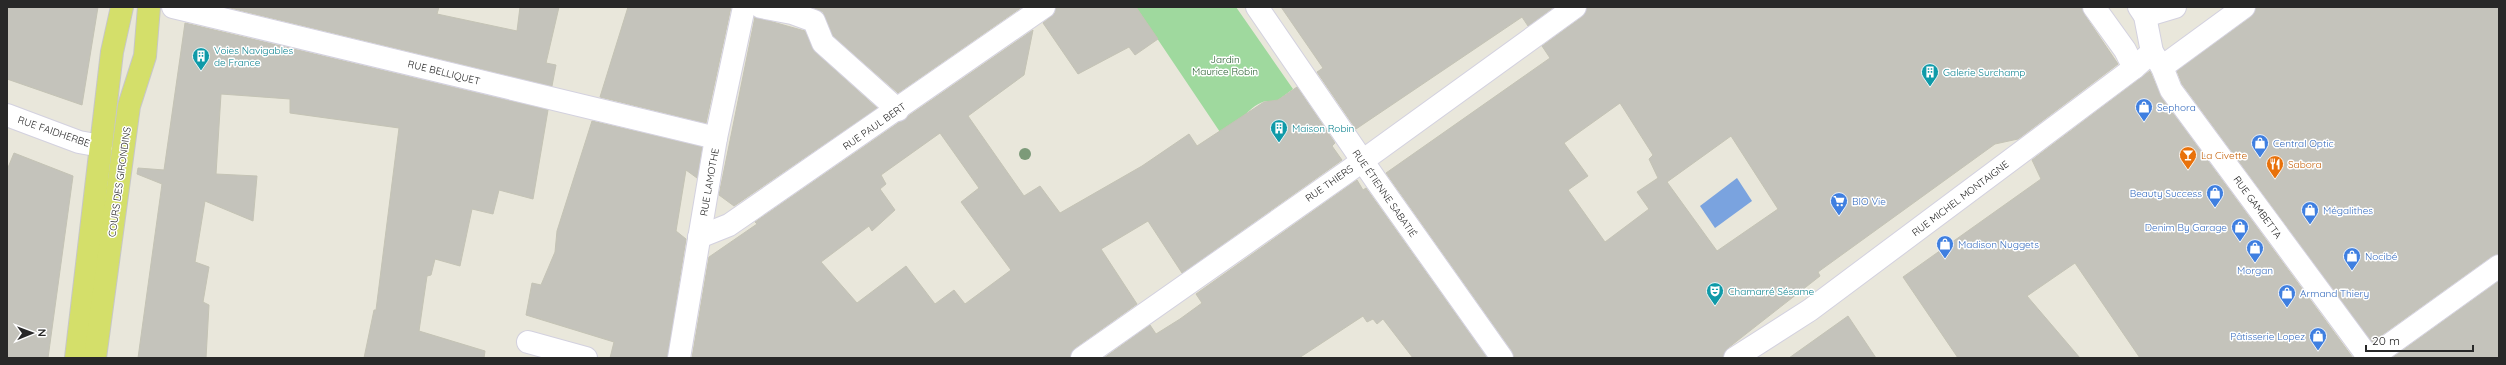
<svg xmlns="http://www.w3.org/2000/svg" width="2506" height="365" viewBox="0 0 2506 365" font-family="Quicksand,sans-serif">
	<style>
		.green { fill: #9fd99e }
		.water { fill: #7aa3df }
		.building { fill: #c4c3bb; stroke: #c4c3b5; fill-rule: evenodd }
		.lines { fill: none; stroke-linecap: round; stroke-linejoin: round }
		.street-casing { stroke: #d3d1df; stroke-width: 24 }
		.primary-casing { stroke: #c7c7c7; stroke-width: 24 }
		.street { stroke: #fff; stroke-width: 22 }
		.primary { stroke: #d4df6a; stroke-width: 22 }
		.tree { fill: #7c9a79 }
		.labels { text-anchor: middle; stroke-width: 3; stroke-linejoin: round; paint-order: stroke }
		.culture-label { font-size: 10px; fill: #0d838f; stroke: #fff; text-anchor: start }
		.park-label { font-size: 10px; fill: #225b29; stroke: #fff }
		.street-label { font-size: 10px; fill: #282828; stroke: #fff }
		.shop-label { font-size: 10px; fill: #366cbe; stroke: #fff; text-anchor: start }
		.food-label { font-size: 10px; fill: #c56008; stroke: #fff; text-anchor: start }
	</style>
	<rect width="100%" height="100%" fill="#e9e7db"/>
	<!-- green -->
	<path class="green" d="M 1136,7 L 1236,7 L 1293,89 L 1270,106 L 1267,101 C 1251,103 1235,127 1224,138 Z"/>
	<!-- water -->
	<polygon class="water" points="1737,178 1752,201 1715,228 1700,206"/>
	<!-- building -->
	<g class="building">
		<polygon points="7,7 98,7 82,105 7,79"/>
		<polygon points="226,7 439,7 437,14 517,31 520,7 559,7 546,63 556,65 552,86"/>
		<polygon points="628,7 731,7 706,123 600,97"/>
		<polygon points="812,7 1022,7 898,93 833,36 823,12"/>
		<polygon points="1056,7 1136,7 1158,39 1135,55 1129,47 1078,74 1043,23 1055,13"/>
		<polygon points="1281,7 1554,7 1528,26 1522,17 1356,129 1317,72 1323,68"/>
		<path d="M 1587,7 L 2082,7 L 2084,14 L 2118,64 L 2018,139 L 1995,144 L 1818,272 L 1820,276 L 1728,348 L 1723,358 L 1514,358 L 1512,351 L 1386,173 L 1550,58 L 1542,46 L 1582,17 ZM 1620,103 L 1653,155 L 1649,159 L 1658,178 L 1637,192 L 1649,209 L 1605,242 L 1568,190 L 1588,176 L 1564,143 ZM 1731,136 L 1778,209 L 1717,251 L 1667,182 Z"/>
		<polygon points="2256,7 2499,7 2499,254 2492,256 2372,342 2182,84 2177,71 2251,17"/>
		<polygon points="755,17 805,31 815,52 877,108 734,206 719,195"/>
		<polygon points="185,23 548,110 533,199 499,190 493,214 472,209 460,266 435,259 431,275 427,276 419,331 485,351 484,358 364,358 374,310 376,310 399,128 290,113 290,99 221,94 216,174 257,176 253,221 205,201 195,262 209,267 203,302 209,305 206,358 138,358 162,184 137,174 138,168 164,170"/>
		<path d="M 1033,30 L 1024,75 L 968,116 L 1024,196 L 1040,186 L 1060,213 L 1142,166 L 1189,134 L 1197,146 L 1264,102 L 1278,100 L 1297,87 L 1335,143 L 1332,146 L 1342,160 L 1182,273 L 1148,221 L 1101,249 L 1137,304 L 1075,348 L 1070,358 L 692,358 L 709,257 L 757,224 L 755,222 ZM 940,133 L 979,188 L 961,202 L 1011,270 L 965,304 L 954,290 L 935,304 L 906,266 L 857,303 L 821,262 L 869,226 L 872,231 L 895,210 L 880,189 L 886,184 L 881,175 Z"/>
		<polygon points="2150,71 2161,97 2353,358 2140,358 2075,263 2027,296 2080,358 1958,358 1903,277 2041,179 2032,160"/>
		<polygon points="592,121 702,147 697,178 686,170 676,231 686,239 667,358 610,358 614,342 526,315 532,283 541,285 555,252 557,231"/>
		<polygon points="14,153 73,176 48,358 7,358 7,170"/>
		<polygon points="1357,180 1363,190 1366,188 1487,358 1413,358 1383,319 1377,324 1373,319 1367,322 1363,316 1299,358 1104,358 1150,325 1156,334 1180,319 1202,303 1196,294"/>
		<polygon points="2499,281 2499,358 2392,358"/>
		<polygon points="1848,316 1876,358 1789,358"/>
	</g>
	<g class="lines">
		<!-- street casing -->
		<g class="street-casing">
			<g id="street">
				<polyline points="173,7 716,138"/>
				<polyline points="761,7 792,13 814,21 823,43 898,110"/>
				<polyline points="1257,7 1375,179 1502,358"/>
				<polyline points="2094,7 2125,50 2134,68"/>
				<polyline points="2145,16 2175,7"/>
				<polyline points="2152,52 2162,67 2171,90 2369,358"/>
				<polyline points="2162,67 2244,7"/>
				<polyline points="7,115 79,142 101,146"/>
				<polyline points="699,237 729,225 1044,7"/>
				<polyline points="528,342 586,358"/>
				<polyline points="679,358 716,138 744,7"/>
				<polyline points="1082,358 1347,172 1575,7"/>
				<polyline points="1735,358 1810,310 2134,68 2152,52 2145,16 2139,7"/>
				<polyline points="2371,358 2499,266"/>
			</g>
		</g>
		<!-- primary casing -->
		<g class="primary-casing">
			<g id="primary">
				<polyline points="76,358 112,52 122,7"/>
				<polyline points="95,358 129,106 145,56 149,7"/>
			</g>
		</g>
		<!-- street -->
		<use href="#street" class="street"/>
		<!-- primary -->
		<use href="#primary" class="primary"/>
	</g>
	<!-- trees -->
	<circle class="tree" cx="1025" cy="154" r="6"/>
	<!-- icons -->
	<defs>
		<g id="building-pin" transform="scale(0.9)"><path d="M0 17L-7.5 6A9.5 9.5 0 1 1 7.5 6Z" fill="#0f9aa8" stroke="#fff"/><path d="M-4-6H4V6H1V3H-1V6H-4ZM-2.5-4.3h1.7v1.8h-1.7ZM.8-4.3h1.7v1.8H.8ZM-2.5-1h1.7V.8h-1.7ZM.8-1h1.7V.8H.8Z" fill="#fff"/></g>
		<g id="shop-pin" transform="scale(0.9)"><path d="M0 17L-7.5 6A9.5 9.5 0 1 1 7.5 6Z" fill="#3f7fe0" stroke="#fff"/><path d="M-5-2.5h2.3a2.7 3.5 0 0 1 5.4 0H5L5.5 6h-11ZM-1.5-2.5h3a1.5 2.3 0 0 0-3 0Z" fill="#fff"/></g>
		<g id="bar-pin" transform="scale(0.9)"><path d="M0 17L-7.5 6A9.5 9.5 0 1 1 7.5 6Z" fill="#e8710a" stroke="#fff"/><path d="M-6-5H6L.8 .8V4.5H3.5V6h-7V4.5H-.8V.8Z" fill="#fff"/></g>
		<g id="restaurant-pin" transform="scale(0.9)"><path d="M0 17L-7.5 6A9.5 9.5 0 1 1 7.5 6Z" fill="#e8710a" stroke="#fff"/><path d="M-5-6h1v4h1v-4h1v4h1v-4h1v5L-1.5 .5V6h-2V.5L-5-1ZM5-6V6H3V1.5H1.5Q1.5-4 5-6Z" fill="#fff"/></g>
		<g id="supermarket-pin" transform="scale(0.9)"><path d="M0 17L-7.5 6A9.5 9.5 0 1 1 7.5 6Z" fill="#3f7fe0" stroke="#fff"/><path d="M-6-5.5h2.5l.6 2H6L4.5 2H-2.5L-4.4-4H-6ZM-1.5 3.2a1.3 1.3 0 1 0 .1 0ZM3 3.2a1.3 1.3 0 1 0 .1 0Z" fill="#fff"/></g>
		<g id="theatre-pin" transform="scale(0.9)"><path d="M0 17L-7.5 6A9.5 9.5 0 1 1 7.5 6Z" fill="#0f9aa8" stroke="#fff"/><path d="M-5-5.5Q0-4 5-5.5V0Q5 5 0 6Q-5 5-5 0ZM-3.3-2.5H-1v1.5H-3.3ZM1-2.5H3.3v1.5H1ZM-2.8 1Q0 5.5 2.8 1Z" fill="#fff"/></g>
	</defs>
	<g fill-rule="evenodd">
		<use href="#building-pin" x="201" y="56"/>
		<use href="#building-pin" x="1930" y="72"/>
		<use href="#shop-pin" x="2144" y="107"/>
		<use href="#building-pin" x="1279" y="128"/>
		<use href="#shop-pin" x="2260" y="143"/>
		<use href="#bar-pin" x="2188" y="155"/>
		<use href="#restaurant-pin" x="2275" y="164"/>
		<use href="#shop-pin" x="2215" y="193"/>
		<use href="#supermarket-pin" x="1839" y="201"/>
		<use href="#shop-pin" x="2310" y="210"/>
		<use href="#shop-pin" x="2240" y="227"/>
		<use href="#shop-pin" x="1945" y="244"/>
		<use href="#shop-pin" x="2255" y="248"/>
		<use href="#shop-pin" x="2352" y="256"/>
		<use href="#theatre-pin" x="1715" y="291"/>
		<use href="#shop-pin" x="2287" y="293"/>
		<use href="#shop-pin" x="2318" y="336"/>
	</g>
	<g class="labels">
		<!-- culture labels -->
		<g class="culture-label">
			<text x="214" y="54">Voies Navigables<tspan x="214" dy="12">de France</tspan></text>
			<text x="1943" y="76">Galerie Surchamp</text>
			<text x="1292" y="132">Maison Robin</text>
			<text x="1728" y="295">Chamarré Sésame</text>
		</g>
		<!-- park labels -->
		<g class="park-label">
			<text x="1225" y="63">Jardin<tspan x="1225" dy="12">Maurice Robin</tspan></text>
		</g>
		<!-- street labels -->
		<g class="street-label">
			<text transform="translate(444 72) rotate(14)" y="4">RUE BELLIQUET</text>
			<text transform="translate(874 126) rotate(-35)" y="4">RUE PAUL BERT</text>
			<text transform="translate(54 131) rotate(19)" y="4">RUE FAIDHERBE</text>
			<text transform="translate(119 182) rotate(-82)" y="4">COURS DES GIRONDINS</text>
			<text transform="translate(709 182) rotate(-80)" y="4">RUE LAMOTHE</text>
			<text transform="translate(1329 183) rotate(-35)" y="4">RUE THIERS</text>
			<text transform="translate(1385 193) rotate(55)" y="4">RUE ÉTIENNE SABATIÉ</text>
			<text transform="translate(1960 198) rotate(-37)" y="4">RUE MICHEL MONTAIGNE</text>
			<text transform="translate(2258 207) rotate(54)" y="4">RUE GAMBETTA</text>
		</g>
		<!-- shop labels -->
		<g class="shop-label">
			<text x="2157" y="111">Sephora</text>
			<text x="2273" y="147">Central Optic</text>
			<text x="2202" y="197" text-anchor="end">Beauty Success</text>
			<text x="1852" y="205">BIO Vie</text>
			<text x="2323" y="214">Mégalithes</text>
			<text x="2227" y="231" text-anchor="end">Denim By Garage</text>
			<text x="1958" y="248">Madison Nuggets</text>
			<text x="2365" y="260">Nocibé</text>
			<text x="2255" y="274" text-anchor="middle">Morgan</text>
			<text x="2300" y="297">Armand Thiery</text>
			<text x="2305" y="340" text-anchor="end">Pâtisserie Lopez</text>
		</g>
		<!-- food labels -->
		<g class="food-label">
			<text x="2201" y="159">La Civette</text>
			<text x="2288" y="168">Sabora</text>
		</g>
	</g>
	<!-- border -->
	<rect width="2506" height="365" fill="none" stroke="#282828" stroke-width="16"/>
	<!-- north arrow -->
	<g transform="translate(32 333) rotate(89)" stroke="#ffffff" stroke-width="3" paint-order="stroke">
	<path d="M0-3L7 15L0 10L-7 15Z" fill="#282828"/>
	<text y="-6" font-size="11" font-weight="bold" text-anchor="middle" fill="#282828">N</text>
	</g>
	<!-- scale -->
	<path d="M2366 345v6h107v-6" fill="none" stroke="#282828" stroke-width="2"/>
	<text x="2372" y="345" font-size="12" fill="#282828" stroke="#ffffff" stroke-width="3" paint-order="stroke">20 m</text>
</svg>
